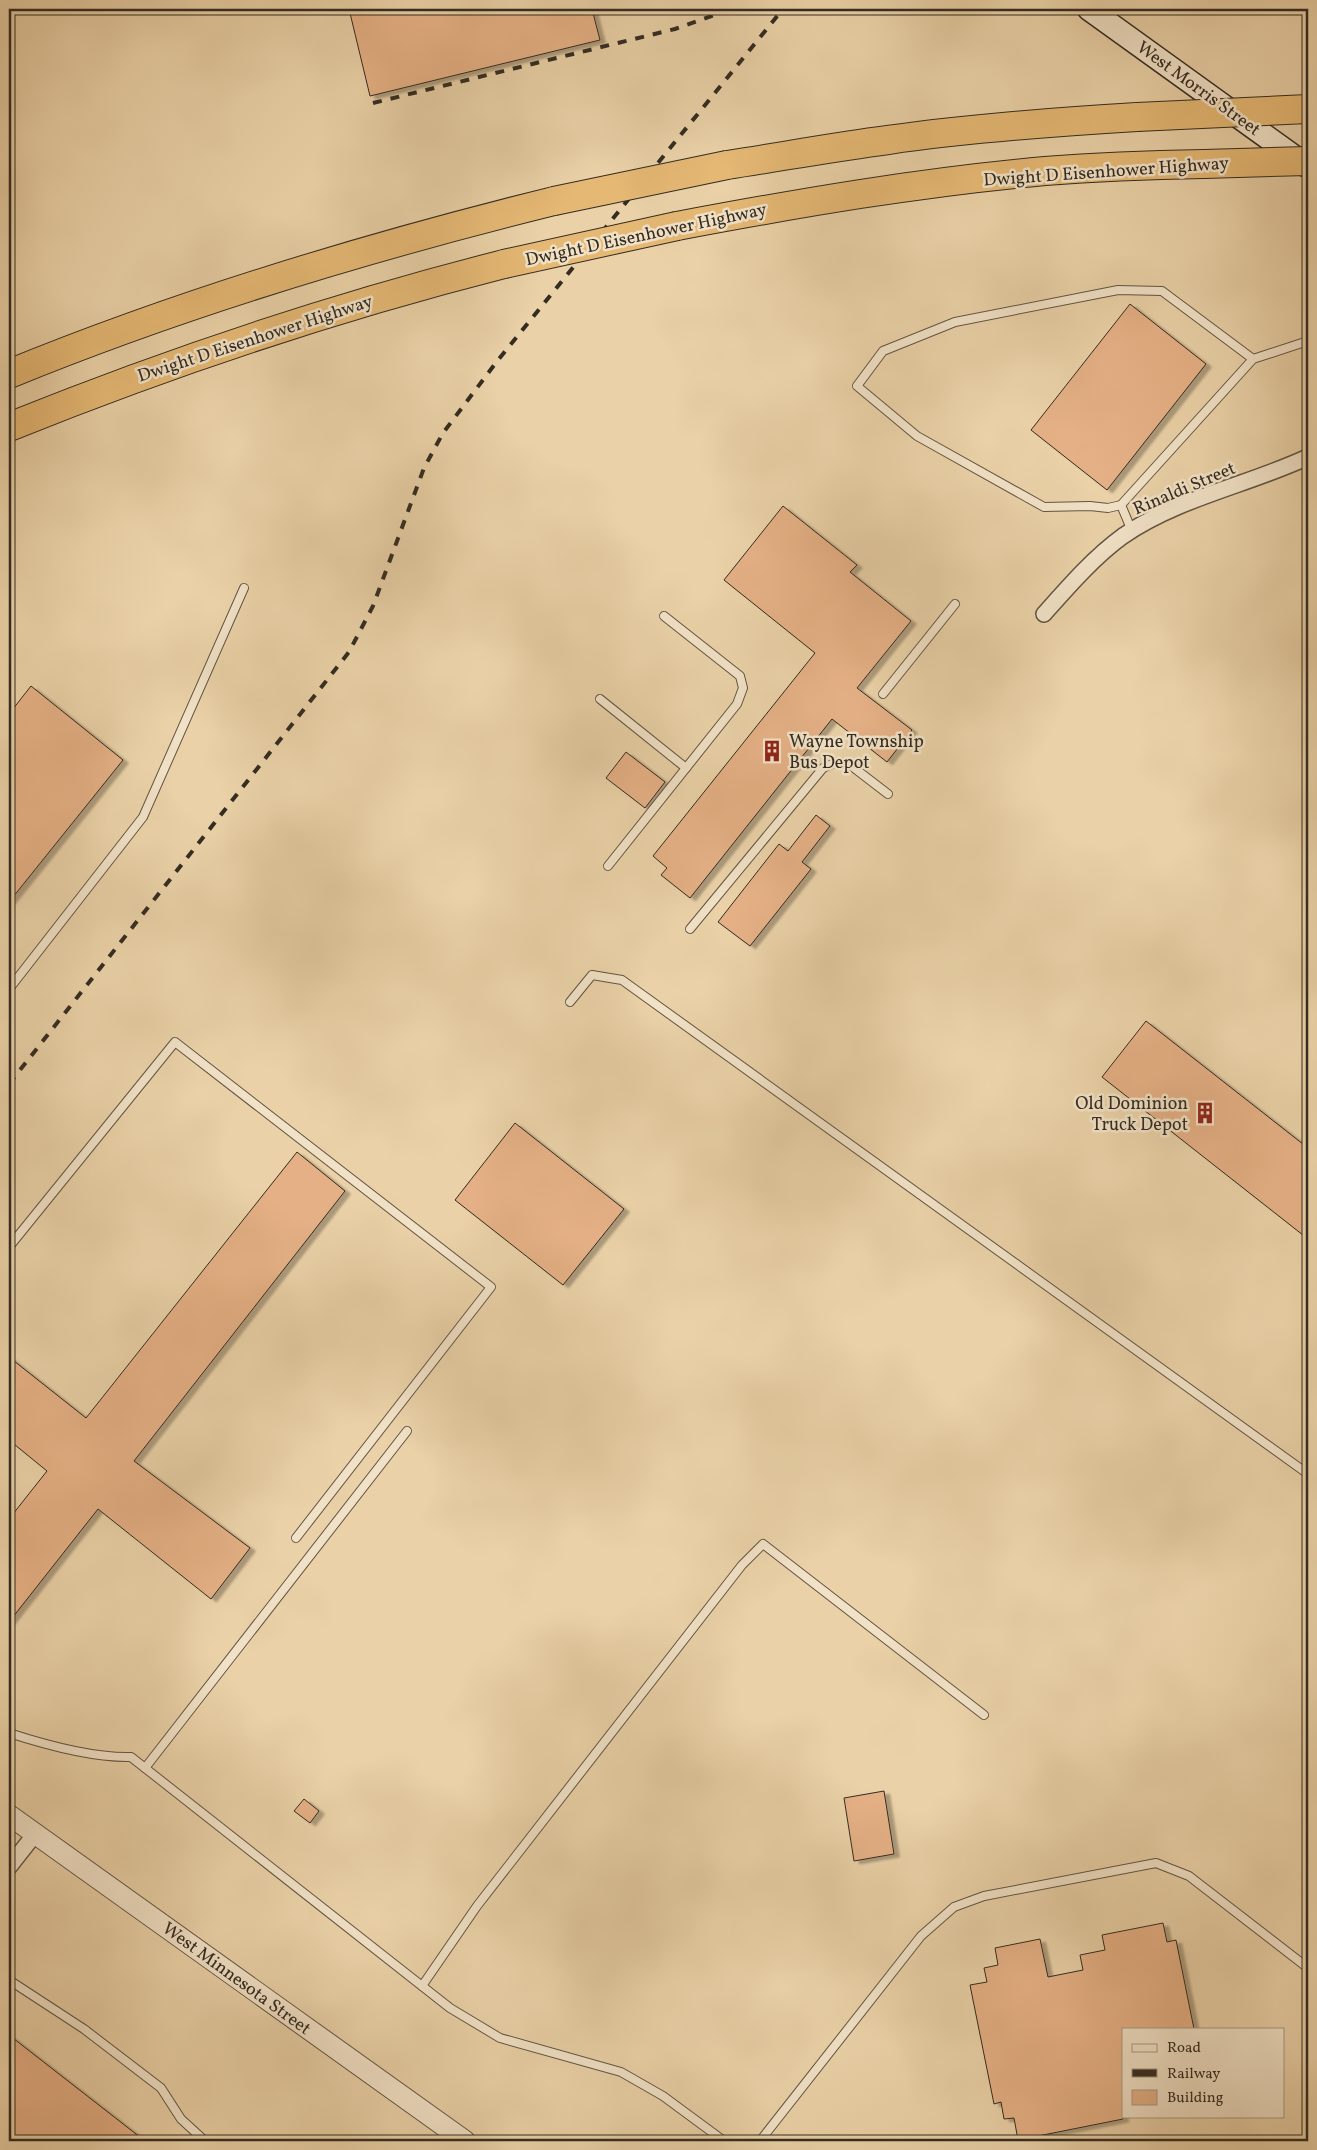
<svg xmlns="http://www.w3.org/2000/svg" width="1317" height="2150" viewBox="0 0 1317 2150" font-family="Vollkorn,serif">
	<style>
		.building { fill: #e5b085; stroke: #332c22; filter: url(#shadow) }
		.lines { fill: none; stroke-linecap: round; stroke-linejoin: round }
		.service-casing { stroke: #615543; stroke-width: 10 }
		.minor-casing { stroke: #615543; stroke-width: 18 }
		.tertiary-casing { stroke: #615543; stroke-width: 22 }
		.secondary-casing { stroke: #332c22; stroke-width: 25 }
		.motorway-casing { stroke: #332c22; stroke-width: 30 }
		.service { stroke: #f1e1c6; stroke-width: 8 }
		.minor { stroke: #f1e1c6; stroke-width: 15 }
		.tertiary { stroke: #f1e1c6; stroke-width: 20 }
		.secondary { stroke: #f1e1c6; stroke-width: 22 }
		.motorway { stroke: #e5b874; stroke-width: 28 }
		.rail { stroke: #332c22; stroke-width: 4; stroke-dasharray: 9 9; stroke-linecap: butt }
		.motorway-bridge-casing { stroke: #332c22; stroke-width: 30; stroke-linecap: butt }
		.motorway-bridge { stroke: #e5b874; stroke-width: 28 }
		.labels { text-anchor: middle; stroke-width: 5; stroke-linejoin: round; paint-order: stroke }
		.street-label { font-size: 18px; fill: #332c22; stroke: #f1e1c6 }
		.poi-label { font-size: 18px; fill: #332c22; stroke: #f1e1c6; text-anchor: start }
	</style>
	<defs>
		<filter id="shadow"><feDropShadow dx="5.5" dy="3" stdDeviation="1" flood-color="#0004"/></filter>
	</defs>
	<rect width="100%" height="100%" fill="#ead1a7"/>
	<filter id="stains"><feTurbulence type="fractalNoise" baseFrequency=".004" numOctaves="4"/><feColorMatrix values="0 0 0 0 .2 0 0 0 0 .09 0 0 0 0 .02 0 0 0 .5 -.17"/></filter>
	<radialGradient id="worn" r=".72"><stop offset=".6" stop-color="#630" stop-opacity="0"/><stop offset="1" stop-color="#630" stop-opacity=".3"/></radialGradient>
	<!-- building -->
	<g class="building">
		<polygon points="349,9 592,9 600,40 370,96"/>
		<polygon points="1130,304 1206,364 1107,490 1031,430"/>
		<polygon points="783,506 857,565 850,572 911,621 857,688 912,730 887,762 832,719 690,898 661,875 667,868 653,856 815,653 724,580"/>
		<polygon points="31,686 123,760 9,902 9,714"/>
		<polygon points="626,752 665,782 645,808 606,778"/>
		<polygon points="816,815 830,826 802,862 811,869 750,946 718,922 779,844 788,851"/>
		<polygon points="1146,1021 1308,1148 1308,1239 1102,1077"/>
		<polygon points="515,1123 624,1209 563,1285 455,1200"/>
		<polygon points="297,1152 345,1191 134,1461 250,1548 211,1599 98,1509 9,1622 9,1519 47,1471 9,1440 9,1357 86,1418"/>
		<polygon points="884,1791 894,1854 854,1861 844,1798"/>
		<polygon points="304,1799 319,1811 310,1823 294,1811"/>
		<polygon points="1163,1923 1167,1942 1176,1940 1194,2029 1123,2029 1123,2119 1018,2140 1014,2118 1004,2119 1001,2102 994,2104 970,1985 987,1982 984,1968 998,1965 995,1948 1040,1939 1048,1977 1083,1970 1080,1955 1105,1950 1102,1935"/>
		<polygon points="9,2035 145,2141 9,2141"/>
	</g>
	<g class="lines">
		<!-- service casing -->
		<g class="service-casing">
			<g id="service">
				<polyline points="1253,359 1162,291 1118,290 955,322 883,351 857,386 917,436 1044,507 1090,506 1108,508 1121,505 1253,359 1308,341"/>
				<polyline points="1121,505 1132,531"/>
				<polyline points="883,694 955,604"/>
				<polyline points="600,699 686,768"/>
				<polyline points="608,866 737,704 743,688 740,676 664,616"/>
				<polyline points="690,929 823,768 837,762 849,764 888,794"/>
				<polyline points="9,989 143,817 244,588"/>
				<polyline points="570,1002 592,975 622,980 1308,1474"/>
				<polyline points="9,1247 175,1042 491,1287 296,1538"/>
				<path d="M 9,1733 C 46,1745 92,1758 131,1757 L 450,2008 L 500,2038 L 621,2072 L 663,2096 L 724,2141"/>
				<polyline points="145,1768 407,1431"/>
				<polyline points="9,1980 84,2029 161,2088 181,2119 205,2141"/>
				<polyline points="422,1986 477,1906 742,1565 763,1544 984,1715"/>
				<polyline points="760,2141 921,1936 954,1907 984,1896 1156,1863 1189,1876 1308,1968"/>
			</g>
		</g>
		<!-- minor casing -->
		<g class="minor-casing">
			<g id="minor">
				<path d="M 1044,614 C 1068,587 1094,557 1123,536 C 1178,498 1248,485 1308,457"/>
				<polyline points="9,1867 35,1834"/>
			</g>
		</g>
		<!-- tertiary casing -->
		<g class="tertiary-casing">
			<polyline id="tertiary" points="9,1815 465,2141"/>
		</g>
		<!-- secondary casing -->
		<g class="secondary-casing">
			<polyline id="secondary" points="1089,9 1307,166"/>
		</g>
		<!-- motorway casing -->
		<g class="motorway-casing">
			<g id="motorway">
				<path d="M 727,165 C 780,157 834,147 888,140 C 970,128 1054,122 1137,117"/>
				<path d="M 677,226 C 799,203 921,182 1045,171 C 1098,167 1151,165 1204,164"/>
				<path d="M 9,374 C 185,302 368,247 554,201"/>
				<path d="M 9,427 C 170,362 335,307 504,264"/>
			</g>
		</g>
		<!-- service -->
		<use href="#service" class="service"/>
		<!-- minor -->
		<use href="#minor" class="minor"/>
		<!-- tertiary -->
		<use href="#tertiary" class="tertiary"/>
		<!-- secondary -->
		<use href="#secondary" class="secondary"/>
		<!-- motorway -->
		<use href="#motorway" class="motorway"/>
		<!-- rail -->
		<g class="rail">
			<polyline points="373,103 675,29 731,9"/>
			<polyline points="9,1084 349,652 373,606 424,468 443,433 498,360 783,9"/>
		</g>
		<!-- motorway-bridge casing -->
		<g class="motorway-bridge-casing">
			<g id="motorway-bridge">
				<polyline points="1137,117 1308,109"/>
				<polyline points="1204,164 1308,161"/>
				<polyline points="554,201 727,165"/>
				<polyline points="504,264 677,226"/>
			</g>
		</g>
		<!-- motorway-bridge -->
		<use href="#motorway-bridge" class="motorway-bridge"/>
	</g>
	<!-- icons -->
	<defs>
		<g id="building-bare" transform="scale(1.725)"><path d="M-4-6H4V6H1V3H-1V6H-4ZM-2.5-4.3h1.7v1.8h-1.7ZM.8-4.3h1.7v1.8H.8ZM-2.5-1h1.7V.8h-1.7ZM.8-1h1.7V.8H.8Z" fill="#8f2418" stroke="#f1e1c6" stroke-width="2.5" paint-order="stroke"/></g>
	</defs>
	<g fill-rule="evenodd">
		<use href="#building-bare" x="772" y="751"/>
		<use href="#building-bare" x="1205" y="1113"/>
	</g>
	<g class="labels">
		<!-- street labels -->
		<g class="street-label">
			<text transform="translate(1199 88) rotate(36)" y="6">West Morris Street</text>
			<text transform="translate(1106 171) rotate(-4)" y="6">Dwight D Eisenhower Highway</text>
			<text transform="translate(646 234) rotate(-12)" y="6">Dwight D Eisenhower Highway</text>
			<text transform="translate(255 338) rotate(-18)" y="6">Dwight D Eisenhower Highway</text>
			<text transform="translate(1184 488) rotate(-23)" y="6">Rinaldi Street</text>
			<text transform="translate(237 1978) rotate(36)" y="6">West Minnesota Street</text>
		</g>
		<!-- poi labels -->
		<g class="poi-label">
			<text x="789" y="747">Wayne Township<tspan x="789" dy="21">Bus Depot</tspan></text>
			<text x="1188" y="1109" text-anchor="end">Old Dominion<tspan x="1188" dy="21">Truck Depot</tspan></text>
		</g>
	</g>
	<!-- margin -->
	<rect width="1317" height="2150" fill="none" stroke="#ead1a7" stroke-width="30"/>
	<rect x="10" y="10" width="1297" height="2130" fill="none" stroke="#332c22" stroke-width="2.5"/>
	<rect x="15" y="15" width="1287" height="2120" fill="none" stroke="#332c22"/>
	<!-- legend -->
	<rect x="1122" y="2028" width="162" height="90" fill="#f1e1c6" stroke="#a59984"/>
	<rect x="1132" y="2044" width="25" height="8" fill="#f1e1c6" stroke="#a59984"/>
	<text x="1167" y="2052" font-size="15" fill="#332c22">Road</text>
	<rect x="1132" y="2069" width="25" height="8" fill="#332c22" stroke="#a59984"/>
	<text x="1167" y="2078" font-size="15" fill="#332c22">Railway</text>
	<rect x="1132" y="2090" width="25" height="15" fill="#e5b085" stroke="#a59984"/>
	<text x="1167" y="2102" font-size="15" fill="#332c22">Building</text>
	<rect width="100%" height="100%" filter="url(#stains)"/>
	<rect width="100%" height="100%" fill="url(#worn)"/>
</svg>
